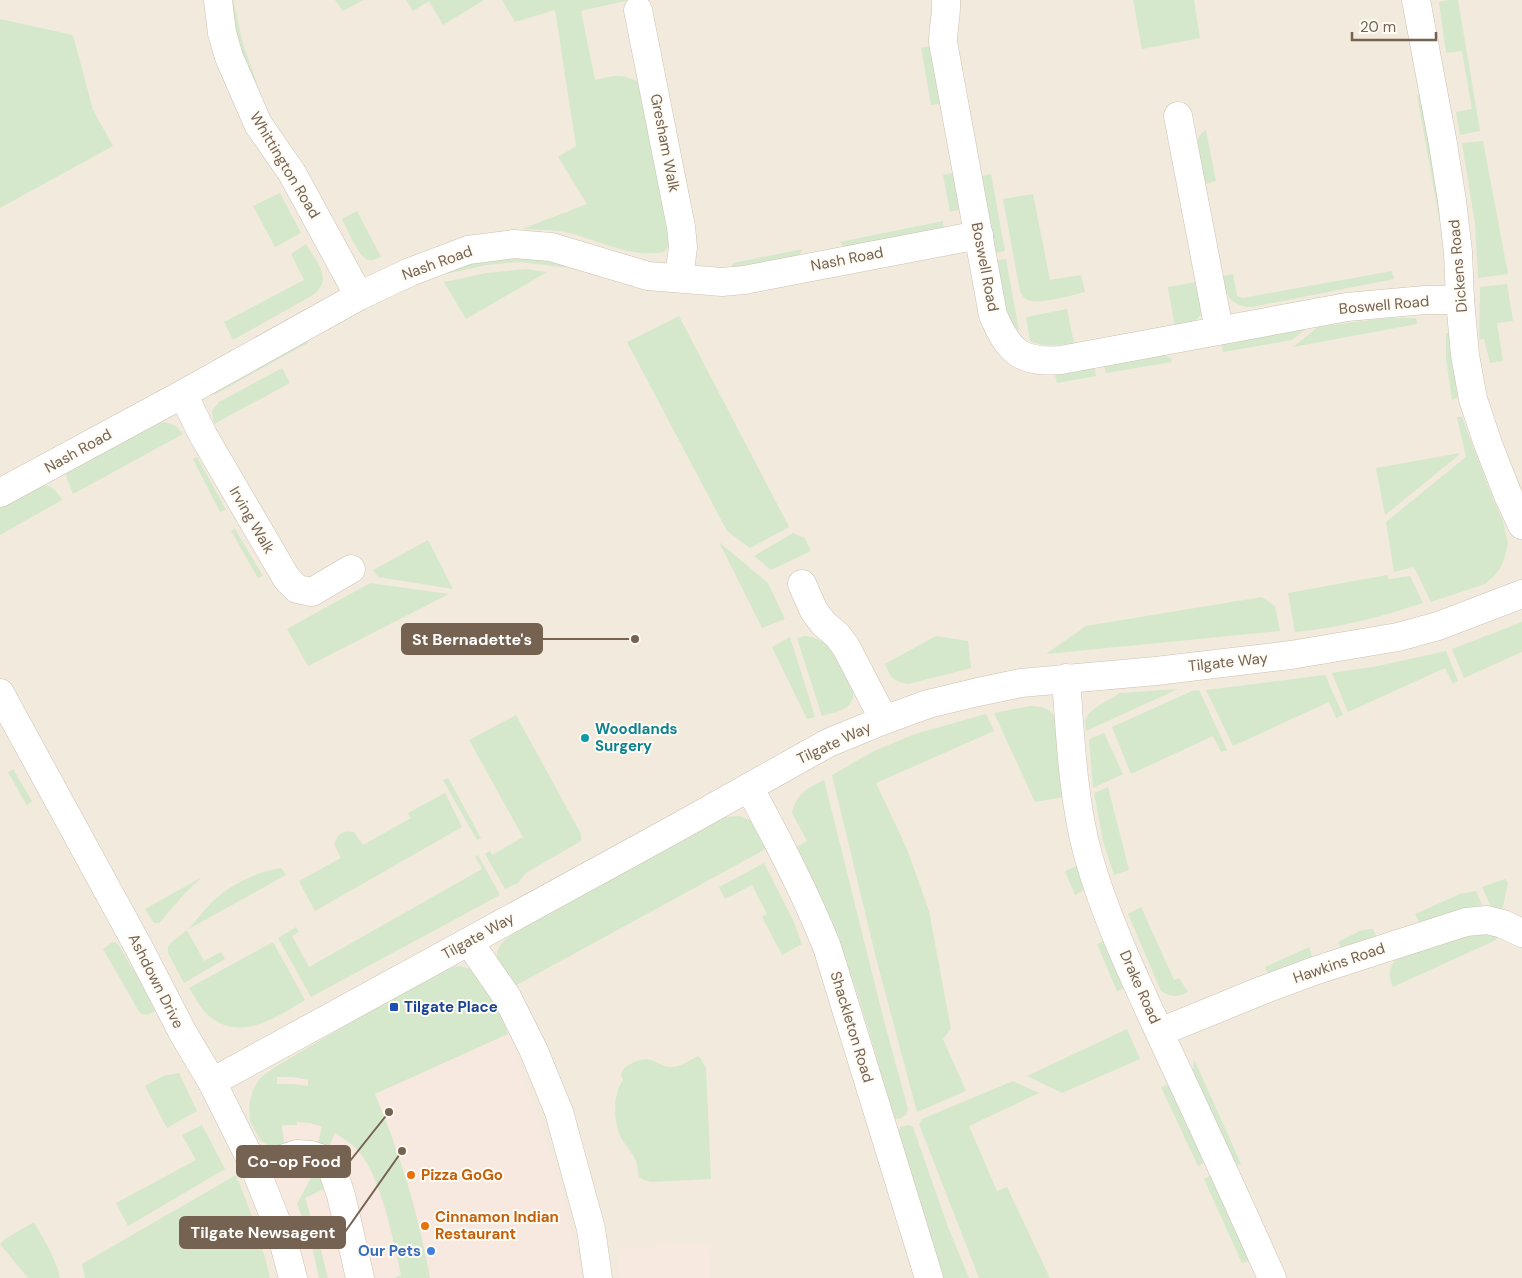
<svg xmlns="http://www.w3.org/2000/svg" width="1522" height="1278" viewBox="0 0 1522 1278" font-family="'DM Sans',sans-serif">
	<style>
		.residential { fill: #f2eadc }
		.commercial { fill: #f7e9df }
		.green { fill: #d5e8cc; fill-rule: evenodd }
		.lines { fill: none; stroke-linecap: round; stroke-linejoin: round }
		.minor-casing { stroke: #cdc1b3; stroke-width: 29 }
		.minor { stroke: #fff; stroke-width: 28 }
		.culture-dot { fill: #0f9aa8; stroke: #fefbf4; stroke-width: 2 }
		.transit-dot { fill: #1a4fb4; stroke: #fefbf4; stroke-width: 2 }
		.food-dot { fill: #e8710a; stroke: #fefbf4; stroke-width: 2 }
		.shop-dot { fill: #3f7fe0; stroke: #fefbf4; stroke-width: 2 }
		.labels { text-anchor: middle; stroke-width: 4; stroke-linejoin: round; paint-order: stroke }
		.street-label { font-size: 15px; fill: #756251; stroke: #fefbf4 }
		.culture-label { font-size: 15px; font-weight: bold; fill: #0d838f; stroke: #fefbf4; text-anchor: start }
		.transit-label { font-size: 15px; font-weight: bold; fill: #164399; stroke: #fefbf4; text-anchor: start }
		.food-label { font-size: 15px; font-weight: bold; fill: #c56008; stroke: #fefbf4; text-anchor: start }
		.shop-label { font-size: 15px; font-weight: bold; fill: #366cbe; stroke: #fefbf4; text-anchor: end }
		.leader { fill: none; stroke: #756251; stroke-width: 2 }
		.callout-dot { fill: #756251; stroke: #fefbf4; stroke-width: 2 }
		.callout { fill: #756251; stroke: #756251; stroke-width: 2 }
		.callout-label { font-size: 16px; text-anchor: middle; font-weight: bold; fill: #fff }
	</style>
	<rect width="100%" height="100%" fill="#fbf7ed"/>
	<!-- residential -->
	<rect class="residential" x="0" y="0" width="1522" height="1278"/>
	<!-- commercial -->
	<g class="commercial">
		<polygon points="460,966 505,1023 556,1167 583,1278 308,1278 298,1240 261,1141 250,1121 249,1105 253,1090 260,1078 275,1067 420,982"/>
		<polygon points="709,1244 710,1278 619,1278 617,1248"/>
	</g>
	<!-- green -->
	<g class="green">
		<polygon points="229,0 233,0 243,44 259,89 256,90 238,46"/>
		<polygon points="335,0 363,0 343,11"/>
		<polygon points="406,0 484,0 443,25 429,1 413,11"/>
		<path d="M 502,0 L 629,0 L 581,11 L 595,80 C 614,76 619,73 637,81 L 642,90 L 670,244 L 664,252 C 631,258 601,241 569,233 C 554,229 537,230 522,229 L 587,204 L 558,157 L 576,146 L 555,10 L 515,22 Z"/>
		<polygon points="1133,0 1194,0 1200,38 1142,49"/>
		<polygon points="1448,0 1458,0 1480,131 1460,135 1456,112 1472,109 1462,51 1446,53 1439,2"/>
		<polygon points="0,19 73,35 93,110 113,146 0,208"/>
		<polygon points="933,45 943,103 931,105 921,48"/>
		<polygon points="1423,94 1441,215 1439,218 1417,95"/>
		<path d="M 1206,130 L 1216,181 L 1205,184 C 1203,174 1196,148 1198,139 C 1199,135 1202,133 1206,130 Z"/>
		<polygon points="1483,141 1508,274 1478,278 1475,224 1462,143"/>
		<polygon points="954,173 962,209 950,212 943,175"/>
		<polygon points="991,174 1005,251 992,254 979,180 982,176"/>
		<polygon points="280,193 301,233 275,247 253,206"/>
		<path d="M 1033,194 L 1050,280 L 1081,275 L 1085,292 C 1073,295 1038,305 1028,300 C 1024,299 1022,295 1020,291 L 1003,199 Z"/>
		<path d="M 357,211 L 381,257 C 377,258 373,261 369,260 C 359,259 347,228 342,219 Z"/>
		<polygon points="943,221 944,230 845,248 840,242"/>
		<path d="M 306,244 C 316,261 334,279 313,295 L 233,340 L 224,322 L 304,280 L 291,254 Z"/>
		<polygon points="803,249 798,257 730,271 733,263"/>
		<path d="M 520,257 C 535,258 559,256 570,268 L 519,262 L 487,265 L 441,275 L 439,272 C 464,260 492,259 520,257 Z"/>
		<polygon points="1006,259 1019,331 1015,328 1007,311 1002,312 993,261"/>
		<polygon points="526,269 547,272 466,319 444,282 487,273"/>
		<path d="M 1392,271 L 1394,279 L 1252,307 C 1230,306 1226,296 1223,276 L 1233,274 L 1237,296 L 1242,298 Z"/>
		<path d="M 1202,281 C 1204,309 1207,322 1175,328 L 1168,287 Z"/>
		<polygon points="1507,284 1513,321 1497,323 1503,361 1490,363 1484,339 1479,340 1480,287"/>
		<path d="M 1067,309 L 1074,343 C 1058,345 1045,348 1030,341 L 1026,317 Z"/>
		<polygon points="679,316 789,527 750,548 727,531 627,342"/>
		<polygon points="1386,318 1416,318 1417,324 1293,347 1318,327"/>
		<polygon points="1315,322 1292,340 1223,352 1221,342"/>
		<polygon points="1446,333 1452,333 1459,397 1452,400 1446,358"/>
		<polygon points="306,339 308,343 214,395 211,391"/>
		<polygon points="1155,351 1171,358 1172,362 1106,373 1104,365"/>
		<polygon points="1094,367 1096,376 1057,383 1054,371"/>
		<polygon points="282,368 290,383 214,424 212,411 219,402"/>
		<polygon points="1457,417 1462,417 1493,499 1503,521 1508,543 1505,556 1501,567 1495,575 1485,584 1431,602 1414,567 1394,572 1386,522 1466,457"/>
		<polygon points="165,422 176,426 183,434 73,494 65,473 149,424"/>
		<polygon points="1460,453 1459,455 1385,515 1376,468"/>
		<polygon points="197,457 226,510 220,512 193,459"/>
		<path d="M 40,485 C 53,486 55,489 62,500 L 0,535 L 0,508 Z"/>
		<polygon points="235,529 263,576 258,578 231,531"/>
		<polygon points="793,533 805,538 811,551 771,570 754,556"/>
		<polygon points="428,540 453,589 378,577 373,570"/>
		<polygon points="719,542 768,583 785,619 762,628"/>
		<path d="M 1387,575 L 1389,579 L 1410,576 L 1423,603 C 1381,617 1339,628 1295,632 L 1288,593 Z"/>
		<polygon points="370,583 449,594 308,666 287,629"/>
		<polygon points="1262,597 1275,606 1280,631 1046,654 1086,626"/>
		<polygon points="1522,622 1522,652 1464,678 1452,649"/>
		<path d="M 805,636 C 812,637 817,638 823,642 C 833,648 851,677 853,688 C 854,694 853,701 848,706 C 841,712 831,713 822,716 L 797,638 Z"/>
		<path d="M 936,636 L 968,641 L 971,668 L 908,684 C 893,681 891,678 885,664 Z"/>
		<polygon points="790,637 815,717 807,719 772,647"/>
		<polygon points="1446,651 1458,681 1453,684 1445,668 1348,712 1332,673 1378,666"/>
		<polygon points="1325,675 1343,715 1336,718 1329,702 1233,746 1206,690"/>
		<polygon points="1178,689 1086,731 1085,721 1089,713 1098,706 1120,693"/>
		<polygon points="1199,690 1227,750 1221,752 1213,736 1131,774 1112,727 1192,691"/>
		<path d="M 1030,706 C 1042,707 1049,707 1055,717 L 1064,797 L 1035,802 L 994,713 Z"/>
		<polygon points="986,714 994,731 876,783 907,849 929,911 951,1029 943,1039 966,1091 917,1112 875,954 832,775 874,751 915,734"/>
		<polygon points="516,715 581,834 581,841 526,873 518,883 505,889 485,854 490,851 492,855 523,837 469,740"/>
		<polygon points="1104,733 1123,774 1093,788 1089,739"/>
		<polygon points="13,769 32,801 27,806 8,772"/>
		<polygon points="448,778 481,838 477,840 443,780"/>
		<path d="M 824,780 L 883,1017 L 908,1109 L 906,1115 L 899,1119 L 893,1118 C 878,1062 863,1006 843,953 C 829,916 813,882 796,847 L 807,841 L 792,813 C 797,793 806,789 824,780 Z"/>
		<polygon points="1108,787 1129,870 1114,875 1103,841 1094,793"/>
		<path d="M 445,793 L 462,827 L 315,911 L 299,881 L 341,858 L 334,844 C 339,833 342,830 354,832 L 363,845 L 411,818 L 408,813 Z"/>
		<path d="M 739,816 C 750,819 765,828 766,841 C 766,844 765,847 764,850 L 515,986 L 496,961 C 498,943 503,941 517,931 L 724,817 Z"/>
		<polygon points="478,855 500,895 311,997 278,938 296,927 299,932 292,936 309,967 482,869 475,857"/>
		<polygon points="764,863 793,920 802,944 782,955 762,917 767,914 752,885 725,899 719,887"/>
		<polygon points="1081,864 1088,888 1075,895 1065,871"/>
		<path d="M 281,868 L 286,875 L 187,930 L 204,961 L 221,952 L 225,959 L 184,983 L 168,953 L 168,946 C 174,939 182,935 189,928 C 197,920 204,910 212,902 C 231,884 256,872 281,868 Z"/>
		<polygon points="202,877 185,893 159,923 154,923 145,909"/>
		<polygon points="1505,879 1508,883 1502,911 1492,909 1482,887"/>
		<polygon points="1476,891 1484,910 1420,924 1415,914 1460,894"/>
		<path d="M 1141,907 L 1174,980 L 1179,978 L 1188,992 C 1178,998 1171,997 1161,991 L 1128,914 Z"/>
		<polygon points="1373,929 1377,938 1342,950 1338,942 1362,930"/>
		<path d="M 1470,934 L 1497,934 L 1496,940 L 1393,987 C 1388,975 1389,969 1396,958 Z"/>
		<polygon points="1108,939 1127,987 1117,991 1097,944"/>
		<polygon points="115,942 119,946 156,1007 154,1012 146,1015 140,1013 103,949 111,943"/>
		<path d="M 273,942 L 305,1000 C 274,1019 235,1045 204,1011 C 198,1004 194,995 189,988 Z"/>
		<polygon points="1309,947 1313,959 1269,975 1265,967"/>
		<path d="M 460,966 C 466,968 475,969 479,973 C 490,983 504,1019 508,1034 L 375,1094 C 400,1153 419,1215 430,1278 L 394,1278 L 401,1275 C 394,1243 381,1177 359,1152 C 352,1144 344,1139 335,1133 L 328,1149 L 317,1145 L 322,1127 L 310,1123 L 297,1122 L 297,1125 L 282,1125 L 284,1142 L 296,1141 L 279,1146 L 272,1147 L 266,1144 L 261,1141 L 250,1121 L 249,1105 L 253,1090 L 260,1078 L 275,1067 L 420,982 L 447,968 ZM 277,1077 L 293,1077 L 308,1080 L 308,1086 L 293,1084 L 277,1084 Z"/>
		<polygon points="1127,1029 1140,1059 1062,1093 1027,1076"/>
		<path d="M 699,1056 L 706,1068 L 711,1179 L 651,1182 L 644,1180 L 639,1177 C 638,1172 638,1166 636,1161 C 633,1154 628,1148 623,1141 C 613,1124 612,1096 623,1080 L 621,1075 L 624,1068 C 633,1062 643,1056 654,1061 C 660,1064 666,1068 673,1067 C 681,1067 691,1059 699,1056 Z"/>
		<polygon points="1194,1059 1241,1164 1236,1166 1193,1072"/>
		<polygon points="179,1073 197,1111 167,1128 145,1086 163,1076"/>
		<polygon points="1013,1081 1039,1093 969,1126 997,1191 1007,1187 1050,1278 979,1278 919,1124 922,1119"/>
		<polygon points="1173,1083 1210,1159 1198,1166 1161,1087"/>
		<polygon points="202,1125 225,1169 128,1226 116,1203 196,1160 182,1135"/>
		<polygon points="909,1125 913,1127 948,1227 969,1278 943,1278 898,1133 900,1127"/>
		<polygon points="315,1170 321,1175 328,1187 305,1198 320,1246 328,1278 319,1278 310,1238 297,1204"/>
		<polygon points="1216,1173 1254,1259 1242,1263 1204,1179"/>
		<path d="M 236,1175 C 250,1209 262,1242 270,1278 L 85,1278 L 82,1264 Z"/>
		<path d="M 34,1222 C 44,1240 56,1258 60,1278 L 28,1278 L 0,1244 L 5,1239 Z"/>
	</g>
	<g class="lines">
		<!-- minor casing -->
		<g class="minor-casing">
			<g id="minor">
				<polyline points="218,0 222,33 229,57 258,124 292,173 359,296"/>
				<path d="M 946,0 C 947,14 943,28 943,42 L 993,315 C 1009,352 1020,363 1061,360 L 1347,307 L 1425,300 L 1460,300"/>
				<polyline points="1416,0 1443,144 1452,201 1458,252 1460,300 1465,355 1473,399 1488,444 1508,495 1522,525"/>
				<polyline points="638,10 681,227 683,247 679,278"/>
				<polyline points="1178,116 1219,330"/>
				<polyline points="183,394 203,435 287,579 297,589 312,592 351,569"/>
				<polyline points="0,493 183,394 359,296 410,272 468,250 514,244 551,247 648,276 722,282 744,280 979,235"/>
				<polyline points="802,584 814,611 824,624 837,635 846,647 884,720"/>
				<path d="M 1066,678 C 1070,735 1073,800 1088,855 C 1107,923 1139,987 1168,1051 C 1203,1126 1238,1202 1272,1278"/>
				<polyline points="0,693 139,948 183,1033 212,1082 255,1168 282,1236 293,1278"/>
				<path d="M 749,787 C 777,839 805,892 827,947 L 929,1278"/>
				<polyline points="469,942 507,997 534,1051 559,1112 591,1229 598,1278"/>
				<polyline points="1160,1032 1263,990 1314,971 1466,922 1487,920 1503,924 1522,933"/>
				<polyline points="212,1082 680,826 828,743 884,720 928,704 978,692 1021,683 1156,671 1291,655 1398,637 1438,626 1522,594"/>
				<polyline points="255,1168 297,1154 311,1155 323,1159 332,1169 341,1195 360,1278"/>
			</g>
		</g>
		<!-- minor -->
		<use href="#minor" class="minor"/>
	</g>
	<!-- markers -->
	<circle class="culture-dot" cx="585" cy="738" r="5"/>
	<rect class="transit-dot" x="389" y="1002" width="10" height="10" rx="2.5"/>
	<g class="food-dot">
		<circle cx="411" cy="1175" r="5"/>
		<circle cx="425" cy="1226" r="5"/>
	</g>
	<circle class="shop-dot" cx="431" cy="1251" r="5"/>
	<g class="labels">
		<!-- street labels -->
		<g class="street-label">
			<text transform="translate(665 143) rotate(79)" y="5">Gresham Walk</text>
			<text transform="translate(285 165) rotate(59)" y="5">Whittington Road</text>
			<text transform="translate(847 259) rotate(-11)" y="5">Nash Road</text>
			<text transform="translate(437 263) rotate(-20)" y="5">Nash Road</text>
			<text transform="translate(1458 266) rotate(-95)" y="5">Dickens Road</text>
			<text transform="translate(985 267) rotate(79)" y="5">Boswell Road</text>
			<text transform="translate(1384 305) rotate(-5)" y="5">Boswell Road</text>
			<text transform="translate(78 451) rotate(-29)" y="5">Nash Road</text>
			<text transform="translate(252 520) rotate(60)" y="5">Irving Walk</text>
			<text transform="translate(1228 662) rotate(-6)" y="5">Tilgate Way</text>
			<text transform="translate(834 743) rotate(-25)" y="5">Tilgate Way</text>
			<text transform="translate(478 936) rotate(-29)" y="5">Tilgate Way</text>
			<text transform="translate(1339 963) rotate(-19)" y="5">Hawkins Road</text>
			<text transform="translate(156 981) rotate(63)" y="5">Ashdown Drive</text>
			<text transform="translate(1140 987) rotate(66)" y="5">Drake Road</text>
			<text transform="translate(852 1027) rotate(73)" y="5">Shackleton Road</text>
		</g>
		<!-- culture labels -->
		<g class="culture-label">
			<text x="595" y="734">Woodlands<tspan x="595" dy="17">Surgery</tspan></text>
		</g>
		<!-- transit labels -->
		<g class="transit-label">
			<text x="404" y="1012">Tilgate Place</text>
		</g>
		<!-- food labels -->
		<g class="food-label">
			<text x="421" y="1180">Pizza GoGo</text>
			<text x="435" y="1222">Cinnamon Indian<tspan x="435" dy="17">Restaurant</tspan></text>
		</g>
		<!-- shop labels -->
		<g class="shop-label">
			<text x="421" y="1256">Our Pets</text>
		</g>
	</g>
	<!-- callouts -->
	<path class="leader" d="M635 639L542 639M389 1112L350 1161M402 1151L345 1232"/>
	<g class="callout-dot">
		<circle cx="635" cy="639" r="5"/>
		<circle cx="389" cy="1112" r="5"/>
		<circle cx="402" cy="1151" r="5"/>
	</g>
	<g class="callout">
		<rect x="402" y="624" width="140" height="30" rx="5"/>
		<rect x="237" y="1146" width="113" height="31" rx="5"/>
		<rect x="180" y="1217" width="165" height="31" rx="5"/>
	</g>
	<g class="callout-label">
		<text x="472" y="645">St Bernadette's</text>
		<text x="294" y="1167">Co-op Food</text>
		<text x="263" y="1238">Tilgate Newsagent</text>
	</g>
	<!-- scale -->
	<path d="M1352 32v8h84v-8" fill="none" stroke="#756251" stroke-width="2.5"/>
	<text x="1360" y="32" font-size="15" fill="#756251" stroke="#fefbf4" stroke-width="4" paint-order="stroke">20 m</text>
</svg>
